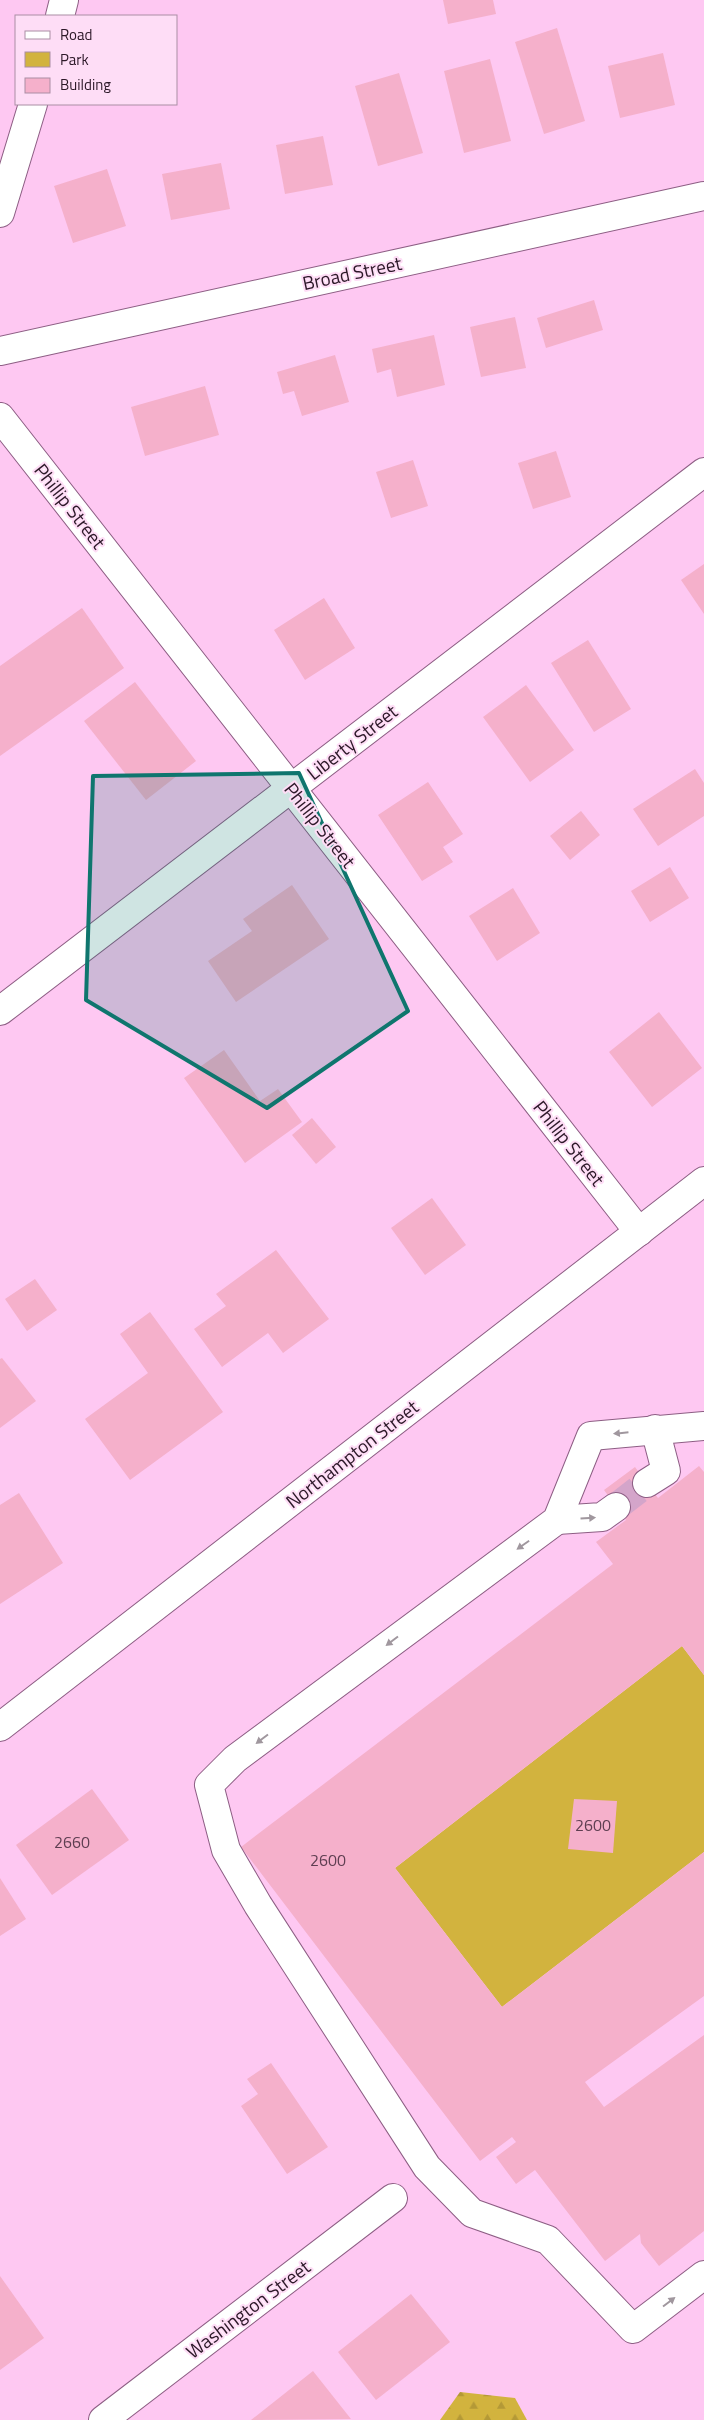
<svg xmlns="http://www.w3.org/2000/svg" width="704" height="2420" viewBox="0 0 704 2420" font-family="'Titillium Web',sans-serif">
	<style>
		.forest { fill: url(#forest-firs) }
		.park { fill: #d2b33e }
		.building { fill: #f5b0cb }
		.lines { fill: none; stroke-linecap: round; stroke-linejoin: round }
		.minor-tunnel { stroke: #d4a5ca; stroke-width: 28; stroke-dasharray: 28 14; stroke-linecap: butt }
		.minor-casing { stroke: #8d5e84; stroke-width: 30 }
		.minor { stroke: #fff; stroke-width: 28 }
		.oneway { fill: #a0979e }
		.marked { fill: #0f766e; fill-opacity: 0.2; stroke: #0f766e; stroke-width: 4; stroke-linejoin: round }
		.labels { text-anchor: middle; stroke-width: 4; stroke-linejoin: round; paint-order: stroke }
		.number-label { font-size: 16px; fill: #5e3e51 }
		.street-label { font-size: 19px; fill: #2c1828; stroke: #feddf6 }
	</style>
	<defs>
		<pattern id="forest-firs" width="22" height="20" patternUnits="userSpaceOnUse" patternTransform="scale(1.25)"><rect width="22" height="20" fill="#d2b33e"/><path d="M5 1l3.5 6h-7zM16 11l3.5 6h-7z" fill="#b49936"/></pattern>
	</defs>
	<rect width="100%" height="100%" fill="#fec8f2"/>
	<!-- forest -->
	<polygon class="forest" points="460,2392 515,2398 527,2420 440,2420"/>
	<!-- park -->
	<polygon class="park" points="682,1646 704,1675 704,1852 502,2007 395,1868"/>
	<!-- building -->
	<g class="building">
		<polygon points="443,0 493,0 496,14 448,24"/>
		<polygon points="557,28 585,121 544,134 515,42"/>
		<polygon points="663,53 675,105 620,118 608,66"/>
		<polygon points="490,59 511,141 464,153 444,71"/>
		<polygon points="399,73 423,153 378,166 355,86"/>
		<polygon points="323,136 333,185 285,194 276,145"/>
		<polygon points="221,163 230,209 171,220 162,174"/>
		<polygon points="107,169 126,226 73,243 54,186"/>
		<polygon points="594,300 603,330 546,348 537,318"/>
		<polygon points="515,317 526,368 481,377 470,327"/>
		<polygon points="434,335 445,385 397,397 391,369 377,373 372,349"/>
		<polygon points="335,355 349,402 302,416 294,391 283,394 277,372"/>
		<polygon points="205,386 219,435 145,456 131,407"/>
		<polygon points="556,451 571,497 533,509 518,463"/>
		<polygon points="413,460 428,506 391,518 376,472"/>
		<polygon points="704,564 704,614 681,580"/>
		<polygon points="324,598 355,648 305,680 274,630"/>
		<polygon points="82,608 124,668 0,756 0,666"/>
		<polygon points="588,640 631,709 594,732 551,663"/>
		<polygon points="135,682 196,761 146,800 84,721"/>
		<polygon points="526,685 574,750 530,782 483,717"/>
		<polygon points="695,769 704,783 704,816 658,846 633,809"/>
		<polygon points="428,782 463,834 443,847 453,862 422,881 378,815"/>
		<polygon points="581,811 600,835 570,860 550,836"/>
		<polygon points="670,867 689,898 650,922 631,891"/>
		<polygon points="292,885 329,939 236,1002 208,961 252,931 243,919"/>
		<polygon points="513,888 540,933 497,961 469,916"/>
		<polygon points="659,1012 702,1068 652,1107 609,1052"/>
		<polygon points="224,1050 260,1101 278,1089 302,1122 245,1163 184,1078"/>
		<polygon points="312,1118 336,1147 316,1164 292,1135"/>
		<polygon points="432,1198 466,1245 425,1275 391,1228"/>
		<polygon points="276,1250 329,1319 283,1353 268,1333 222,1367 194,1329 226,1306 216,1294"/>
		<polygon points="35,1279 57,1310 27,1331 5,1299"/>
		<polygon points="150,1312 223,1412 130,1480 85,1419 148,1373 120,1334"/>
		<polygon points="2,1358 36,1401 0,1428 0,1359"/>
		<polygon points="699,1466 704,1472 704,1675 682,1646 395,1868 502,2007 704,1852 704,1996 585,2082 604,2107 704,2035 704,2231 659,2266 641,2243 640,2234 605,2261 535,2170 516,2184 496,2157 516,2142 512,2137 480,2161 241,1847 613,1564 596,1542 626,1520 604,1490 635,1467 658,1498"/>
		<polygon points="19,1493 63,1563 0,1604 0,1505"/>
		<polygon points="92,1789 129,1840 52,1895 16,1845"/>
		<polygon points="574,1799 617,1801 613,1853 568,1849"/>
		<polygon points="0,1878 26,1919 0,1936"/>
		<polygon points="271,2063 328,2147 287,2174 241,2106 258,2094 247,2079"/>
		<polygon points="0,2276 44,2338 0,2370"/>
		<polygon points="411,2294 450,2342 376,2400 338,2352"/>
		<polygon points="313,2371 351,2419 251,2420"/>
	</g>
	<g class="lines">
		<!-- minor-tunnel -->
		<polyline class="minor-tunnel" points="616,1507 647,1483"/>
		<!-- minor casing -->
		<g class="minor-casing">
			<g id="minor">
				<polyline points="60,16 64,0"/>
				<polyline points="0,213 33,104"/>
				<polyline points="0,351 704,196"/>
				<polyline points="0,417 639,1232"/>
				<polyline points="0,1011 704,472"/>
				<polyline points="704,1426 591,1436 557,1520 235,1759 209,1785 226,1850 258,1905 427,2167 472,2213 548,2240 633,2329 704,2275"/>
				<polyline points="647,1483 666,1471 655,1429"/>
				<polyline points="557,1520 602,1517 616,1507"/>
				<polyline points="0,1727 704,1181"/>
				<polyline points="103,2420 393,2198"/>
			</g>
		</g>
		<!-- minor -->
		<use href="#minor" class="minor"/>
	</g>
	<!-- one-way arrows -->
	<defs><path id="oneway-solid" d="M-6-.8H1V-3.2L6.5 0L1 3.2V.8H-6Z" transform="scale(1.25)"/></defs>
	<g class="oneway">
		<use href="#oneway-solid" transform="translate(621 1433) rotate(174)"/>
		<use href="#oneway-solid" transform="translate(588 1518) rotate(-4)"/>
		<use href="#oneway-solid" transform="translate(523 1545) rotate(145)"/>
		<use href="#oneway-solid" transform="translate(392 1641) rotate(143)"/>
		<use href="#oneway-solid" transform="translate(262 1739) rotate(143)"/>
		<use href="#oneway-solid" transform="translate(669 2302) rotate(-37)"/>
	</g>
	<!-- marked area -->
	<path class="marked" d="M 299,773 L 408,1011 L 267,1108 L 86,1000 L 93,776 Z"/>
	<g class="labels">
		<!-- number labels -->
		<g class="number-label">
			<text x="593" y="1831">2600</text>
			<text x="72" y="1848">2660</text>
			<text x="328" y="1866">2600</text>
		</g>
		<!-- street labels -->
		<g class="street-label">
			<text transform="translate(352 273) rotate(-12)" y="7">Broad Street</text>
			<text transform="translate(70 506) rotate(52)" y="7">Phillip Street</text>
			<text transform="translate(352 742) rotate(-38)" y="7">Liberty Street</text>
			<text transform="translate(320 825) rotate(52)" y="7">Phillip Street</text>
			<text transform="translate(569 1143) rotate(52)" y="7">Phillip Street</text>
			<text transform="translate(352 1454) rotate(-38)" y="7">Northampton Street</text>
			<text transform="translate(248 2309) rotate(-37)" y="7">Washington Street</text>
		</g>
	</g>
	<!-- legend -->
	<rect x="15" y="15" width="162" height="90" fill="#feddf6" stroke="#aa8ea4"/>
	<rect x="25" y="31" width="25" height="8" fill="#ffffff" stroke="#aa8ea4"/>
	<text x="60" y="40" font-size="15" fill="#2c1828">Road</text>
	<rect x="25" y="52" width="25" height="15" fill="#d2b33e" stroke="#aa8ea4"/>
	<text x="60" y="65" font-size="15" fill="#2c1828">Park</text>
	<rect x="25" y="78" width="25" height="15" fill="#f5b0cb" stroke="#aa8ea4"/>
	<text x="60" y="90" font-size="15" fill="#2c1828">Building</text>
</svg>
